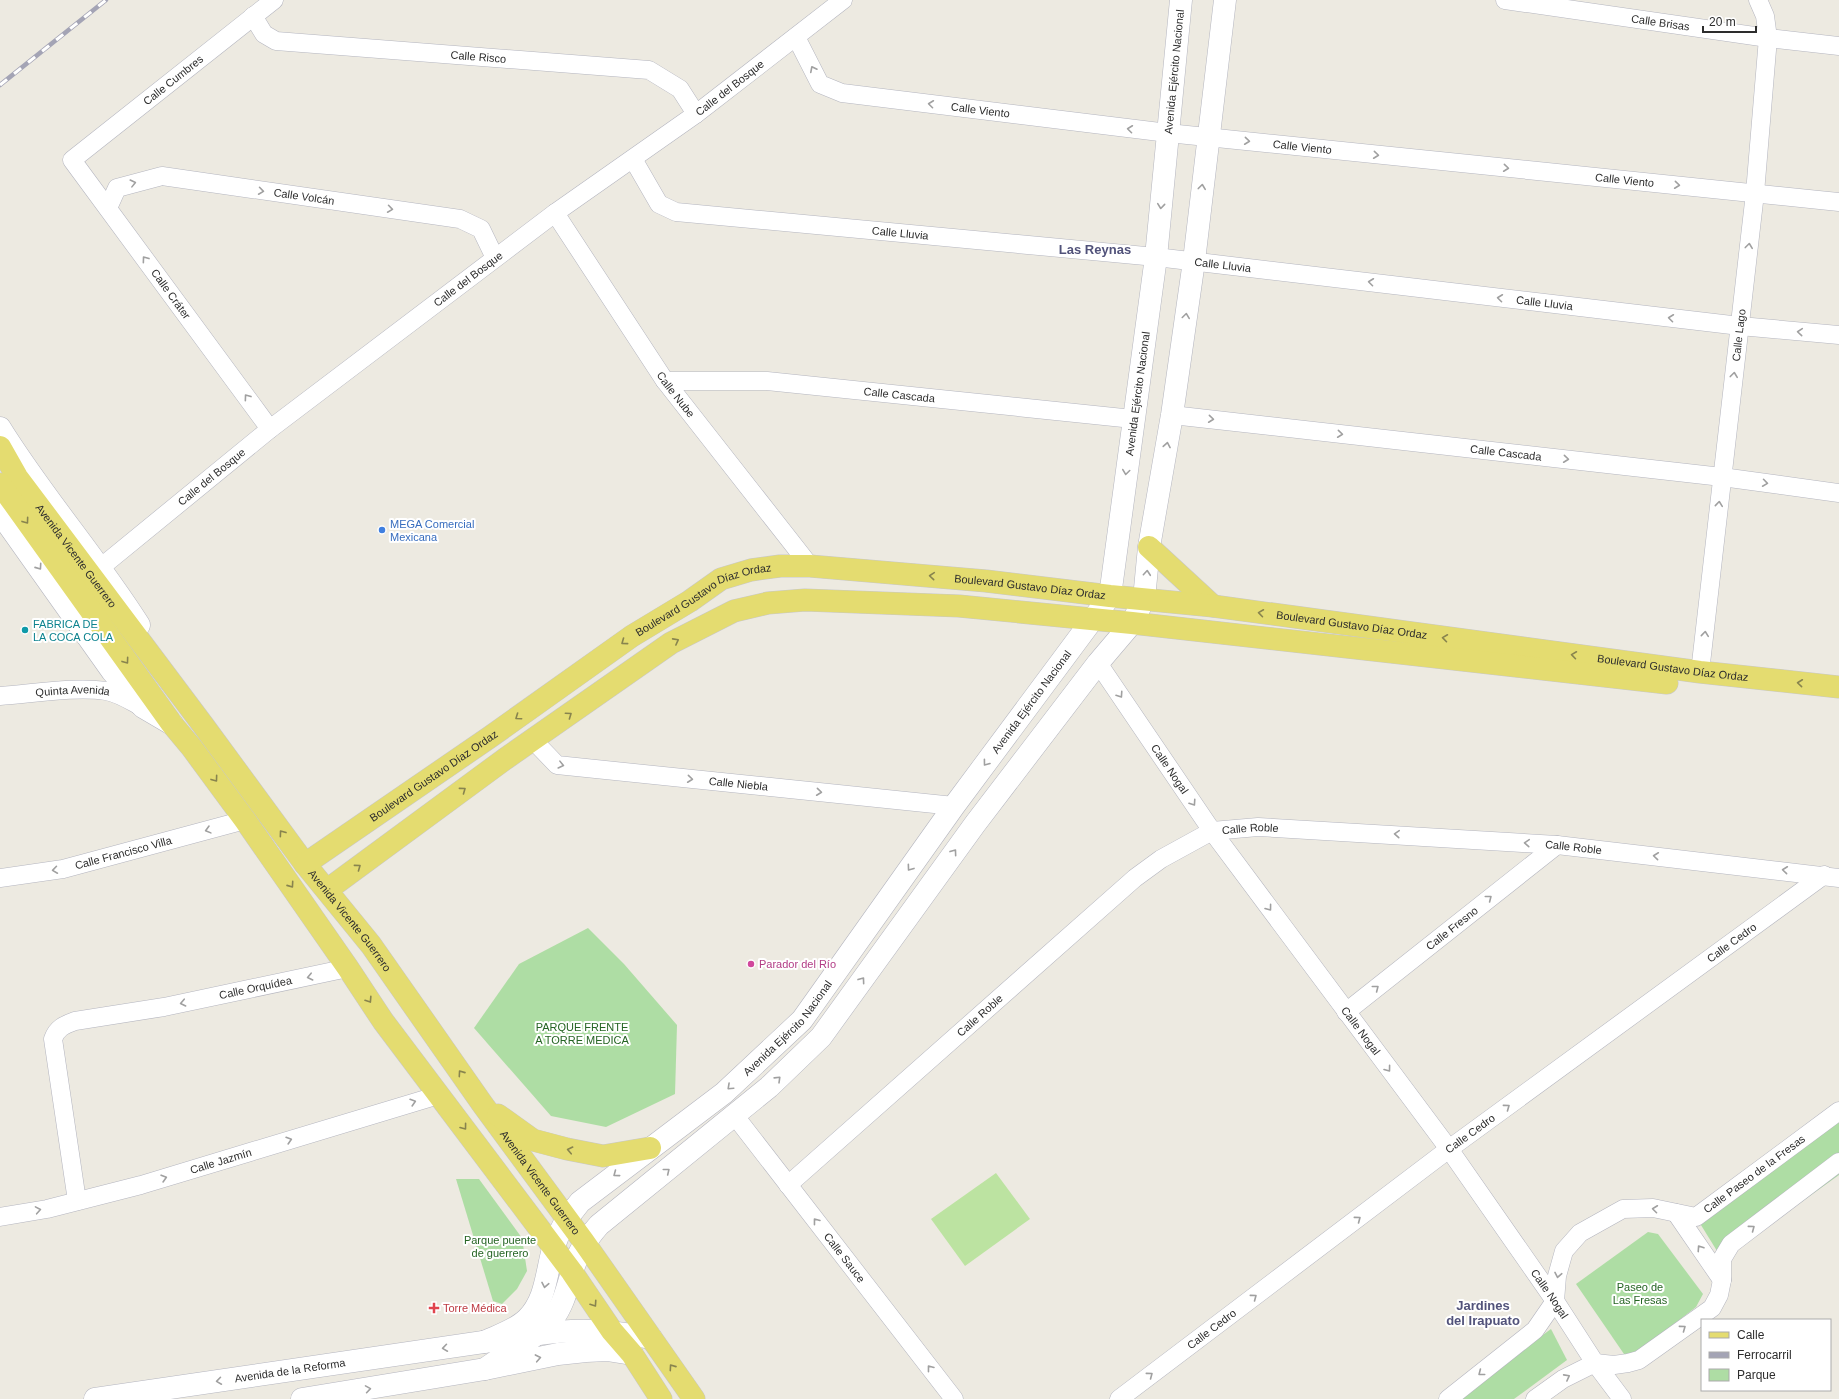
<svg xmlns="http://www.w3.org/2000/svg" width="1839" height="1399" viewBox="0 0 1839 1399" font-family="Helvetica,sans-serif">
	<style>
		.green { fill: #aedda4 }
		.pitch { fill: #bce3a1 }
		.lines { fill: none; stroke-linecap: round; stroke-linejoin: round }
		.street-casing { stroke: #b4b5bf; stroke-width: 19 }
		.secondary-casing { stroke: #b4b5bf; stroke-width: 23 }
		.primary-casing { stroke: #c8c8c8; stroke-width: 23 }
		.street { stroke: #fff; stroke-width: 18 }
		.secondary { stroke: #fff; stroke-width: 22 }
		.primary { stroke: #e4dc70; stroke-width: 22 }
		.rail-casing { stroke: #a4a4b5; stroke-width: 4.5 }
		.rail { stroke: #fff; stroke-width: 3; stroke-dasharray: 9; stroke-linecap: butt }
		.oneway { stroke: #a0a0a0 }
		.oneway2 { stroke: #88844e }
		.shop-dot { fill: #3f7fe0; stroke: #fff; stroke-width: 1.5 }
		.culture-dot { fill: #0f9aa8; stroke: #fff; stroke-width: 1.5 }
		.hotel-dot { fill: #d1479c; stroke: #fff; stroke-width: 1.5 }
		.health-dot { fill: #e0444e; stroke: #fff; stroke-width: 1.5 }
		.labels { text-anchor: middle; stroke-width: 4; stroke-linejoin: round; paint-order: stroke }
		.street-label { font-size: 11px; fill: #2d2d2d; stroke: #fff }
		.shop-label { font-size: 11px; fill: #366cbe; stroke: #fff; text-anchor: start }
		.culture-label { font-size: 11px; fill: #0d838f; stroke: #fff; text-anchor: start }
		.hotel-label { font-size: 11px; fill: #b23c85; stroke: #fff; text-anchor: start }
		.park-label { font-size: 11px; fill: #256423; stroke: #fff }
		.health-label { font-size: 11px; fill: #be3a42; stroke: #fff; text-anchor: start }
		.quarter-label { font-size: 13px; font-weight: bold; fill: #51527a; stroke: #fff }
	</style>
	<rect width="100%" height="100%" fill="#edeae1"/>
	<!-- green -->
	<g class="green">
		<polygon points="588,928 624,964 677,1025 675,1094 606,1127 551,1116 474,1028 519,964"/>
		<polygon points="1839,1111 1839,1175 1722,1259 1696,1217"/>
		<polygon points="456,1179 479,1179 522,1238 527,1271 517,1289 502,1304 493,1301"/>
		<polygon points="1648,1232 1658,1234 1703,1294 1696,1307 1637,1353 1624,1354 1576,1284"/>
		<polygon points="1551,1329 1567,1360 1514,1399 1455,1399"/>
	</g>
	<!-- pitch -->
	<polygon class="pitch" points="996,1173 1030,1219 965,1266 931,1219"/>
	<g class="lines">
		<!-- street casing -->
		<g class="street-casing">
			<g id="street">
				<path id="s1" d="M 1505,0 L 1768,38 L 1839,46"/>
				<path id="s2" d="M 253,16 L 264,34 L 276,41 L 649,70 L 680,89 L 696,114"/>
				<path id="s3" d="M 796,37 L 820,84 L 842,93 L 1168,133 L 1839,202"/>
				<path id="s4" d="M 633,159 L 659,204 L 676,212 L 1156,257 L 1740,326 L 1839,335"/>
				<path id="s5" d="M 108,208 L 117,188 L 162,176 L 460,219 L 481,229 L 495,258"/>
				<path id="s6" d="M 555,213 L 665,381 L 810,566"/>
				<path id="s7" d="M 665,381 L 767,381 L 1133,419"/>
				<path id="s8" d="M 1172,415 L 1722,477 L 1839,493"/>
				<path id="s9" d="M 270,429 L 72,160 L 274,0"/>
				<path id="s10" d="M 100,568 L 270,429 L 555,213 L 696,114 L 843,0"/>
				<path id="s11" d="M 1098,663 L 1212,831 L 1449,1149 L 1555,1301 L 1595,1363 L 1622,1399"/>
				<path id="s12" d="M 1700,672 L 1755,193 L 1768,38 L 1765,16 L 1758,0"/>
				<path id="s13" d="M 0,696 C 31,694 76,686 106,691 C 118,693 129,700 140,706"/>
				<path id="s14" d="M 533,740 L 557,765 L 954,806"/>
				<path id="s15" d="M 0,878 L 63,869 L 245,820"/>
				<path id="s16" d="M 1346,1012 L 1557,845"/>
				<path id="s17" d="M 735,1116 L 954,1399"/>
				<path id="s18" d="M 788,1185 L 1135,878 L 1161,859 L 1212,831 L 1258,827 L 1557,845 L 1839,878"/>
				<path id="s19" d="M 77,1201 L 53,1039 C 57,1028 64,1025 75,1021 L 164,1007 L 348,968"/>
				<polyline points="1676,1213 1722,1280"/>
				<path id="s20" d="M 0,1217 L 47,1209 L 141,1185 L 439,1095"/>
				<path id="s21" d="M 1119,1399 L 1449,1149 L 1824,875"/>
				<path id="s22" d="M 1448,1399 L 1535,1330 L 1555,1301 L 1557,1276 L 1564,1251 L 1580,1233 L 1623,1209 L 1653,1208 L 1696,1217 L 1839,1111"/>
				<polyline points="1535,1399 1563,1379 1595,1363 1614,1365 1628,1363 1639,1360 1712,1308 1719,1295 1722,1280 1722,1259 1731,1244 1839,1162"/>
			</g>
		</g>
		<!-- secondary casing -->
		<g class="secondary-casing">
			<g id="secondary">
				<path d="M 0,428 C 42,496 96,557 139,625"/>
				<polyline points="0,513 112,671 143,707 172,724"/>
				<path d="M 533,1335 C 577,1328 607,1330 651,1338"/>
				<path id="s23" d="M 484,1342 C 497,1336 516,1330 527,1319 C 546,1300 546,1274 553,1249 C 559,1230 568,1216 580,1202 L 724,1093 L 802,1020 L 954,806 L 1110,596 L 1156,257 L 1181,0"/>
				<path d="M 485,1369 C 504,1355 537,1338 552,1320 C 563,1306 567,1289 572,1272 C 578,1252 586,1240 599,1225 L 769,1087 L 821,1037 L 975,824 L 1098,663 L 1132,623 L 1144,599 L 1149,547 L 1172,415 L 1194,261 L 1225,0"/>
				<path id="s24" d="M 95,1399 L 497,1340"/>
				<polyline points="302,1399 485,1369 558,1354 586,1351 607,1350 632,1354"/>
			</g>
		</g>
		<!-- primary casing -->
		<g class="primary-casing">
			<g id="primary">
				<path id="s25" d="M 0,447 L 17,477 L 203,725 L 305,864 L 371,945 L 483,1105 L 584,1242 L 694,1399"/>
				<polyline points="0,484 172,724 192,748 245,820 348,968 383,1021 572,1272 612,1331 632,1354 661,1399"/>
				<polyline points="1149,547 1213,606"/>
				<path id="s26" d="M 305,864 L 490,737 L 632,636 L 690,601 L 721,579 L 751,570 L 780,566 L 810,566 L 986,581 L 1110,596 L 1213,606 L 1700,672 L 1839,687"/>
				<polyline points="327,890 505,759 671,643 734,611 768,603 805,600 959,606 1132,623 1667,683"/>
				<polyline points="498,1115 533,1140 567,1149 603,1156 650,1148"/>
			</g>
		</g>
		<!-- street -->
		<use href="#street" class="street"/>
		<!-- secondary -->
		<use href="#secondary" class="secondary"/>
		<!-- primary -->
		<use href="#primary" class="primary"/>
		<!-- rail casing -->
		<g class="rail-casing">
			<polyline id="rail" points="0,85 106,0"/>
		</g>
		<!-- rail -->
		<use href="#rail" class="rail"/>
	</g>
	<!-- one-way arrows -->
	<defs><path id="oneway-chevron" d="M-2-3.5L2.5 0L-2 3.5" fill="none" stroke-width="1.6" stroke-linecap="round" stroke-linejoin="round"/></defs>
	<g class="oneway">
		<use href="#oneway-chevron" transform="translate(813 69) rotate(-117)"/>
		<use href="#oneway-chevron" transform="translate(931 104) rotate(-173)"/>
		<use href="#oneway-chevron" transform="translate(1130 129) rotate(-173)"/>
		<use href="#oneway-chevron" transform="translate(1247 141) rotate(6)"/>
		<use href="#oneway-chevron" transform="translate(1376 155) rotate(6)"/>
		<use href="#oneway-chevron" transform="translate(1506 168) rotate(6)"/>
		<use href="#oneway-chevron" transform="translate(133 183) rotate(-14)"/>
		<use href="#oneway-chevron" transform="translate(1677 185) rotate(6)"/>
		<use href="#oneway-chevron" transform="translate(1202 187) rotate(-83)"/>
		<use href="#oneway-chevron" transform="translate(261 191) rotate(8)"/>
		<use href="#oneway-chevron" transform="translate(1161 206) rotate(96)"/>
		<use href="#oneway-chevron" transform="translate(390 209) rotate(8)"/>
		<use href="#oneway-chevron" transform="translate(1749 246) rotate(-83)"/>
		<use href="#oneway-chevron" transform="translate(145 259) rotate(-126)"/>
		<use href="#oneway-chevron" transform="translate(1371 282) rotate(-173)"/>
		<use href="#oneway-chevron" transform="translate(1500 298) rotate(-173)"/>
		<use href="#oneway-chevron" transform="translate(1186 316) rotate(-82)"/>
		<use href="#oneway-chevron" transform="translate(1671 318) rotate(-173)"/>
		<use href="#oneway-chevron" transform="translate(1800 332) rotate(-175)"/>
		<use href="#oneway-chevron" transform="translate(1734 375) rotate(-83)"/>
		<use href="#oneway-chevron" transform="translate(247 397) rotate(-126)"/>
		<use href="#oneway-chevron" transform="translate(1211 419) rotate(6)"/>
		<use href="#oneway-chevron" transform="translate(1340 434) rotate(6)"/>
		<use href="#oneway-chevron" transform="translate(1167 445) rotate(-80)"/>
		<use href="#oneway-chevron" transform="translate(1566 459) rotate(6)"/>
		<use href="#oneway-chevron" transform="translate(1126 472) rotate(98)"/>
		<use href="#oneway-chevron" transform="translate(1765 483) rotate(8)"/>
		<use href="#oneway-chevron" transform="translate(1719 504) rotate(-84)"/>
		<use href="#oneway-chevron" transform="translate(39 567) rotate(55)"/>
		<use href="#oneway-chevron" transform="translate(1147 573) rotate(-85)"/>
		<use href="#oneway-chevron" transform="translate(1705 634) rotate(-84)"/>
		<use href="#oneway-chevron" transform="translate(1120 695) rotate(56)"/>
		<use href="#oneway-chevron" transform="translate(986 763) rotate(127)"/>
		<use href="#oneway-chevron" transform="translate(561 765) rotate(14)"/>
		<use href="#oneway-chevron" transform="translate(690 779) rotate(6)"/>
		<use href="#oneway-chevron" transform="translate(819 792) rotate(6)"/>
		<use href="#oneway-chevron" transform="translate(1193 803) rotate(56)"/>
		<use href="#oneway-chevron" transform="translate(208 830) rotate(165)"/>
		<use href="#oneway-chevron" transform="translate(1397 834) rotate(-176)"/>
		<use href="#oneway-chevron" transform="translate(1527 843) rotate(-176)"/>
		<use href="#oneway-chevron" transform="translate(954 852) rotate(-54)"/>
		<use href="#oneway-chevron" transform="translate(1656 856) rotate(-174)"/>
		<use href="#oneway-chevron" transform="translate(910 868) rotate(126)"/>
		<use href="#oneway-chevron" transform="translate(55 870) rotate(172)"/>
		<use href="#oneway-chevron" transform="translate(1785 870) rotate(-174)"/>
		<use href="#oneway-chevron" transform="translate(1489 898) rotate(-38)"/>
		<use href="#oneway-chevron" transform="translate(1269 908) rotate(53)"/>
		<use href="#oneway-chevron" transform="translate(310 977) rotate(167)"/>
		<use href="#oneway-chevron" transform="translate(862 980) rotate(-54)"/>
		<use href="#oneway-chevron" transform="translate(1376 988) rotate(-38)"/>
		<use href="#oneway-chevron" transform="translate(183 1003) rotate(168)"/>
		<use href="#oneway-chevron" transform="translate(1388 1069) rotate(53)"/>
		<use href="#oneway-chevron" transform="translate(778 1079) rotate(-44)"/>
		<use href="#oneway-chevron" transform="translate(730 1087) rotate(137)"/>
		<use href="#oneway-chevron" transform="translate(413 1102) rotate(-17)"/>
		<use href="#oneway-chevron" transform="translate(1507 1107) rotate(-36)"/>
		<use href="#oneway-chevron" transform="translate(289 1140) rotate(-17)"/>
		<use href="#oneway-chevron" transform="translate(667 1171) rotate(-39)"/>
		<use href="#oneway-chevron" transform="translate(616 1174) rotate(143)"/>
		<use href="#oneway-chevron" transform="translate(164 1178) rotate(-16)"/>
		<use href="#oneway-chevron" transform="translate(1655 1209) rotate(-173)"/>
		<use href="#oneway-chevron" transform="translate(38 1210) rotate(-10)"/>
		<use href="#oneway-chevron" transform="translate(1358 1219) rotate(-37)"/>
		<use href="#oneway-chevron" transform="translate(816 1221) rotate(-128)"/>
		<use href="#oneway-chevron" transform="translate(1752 1228) rotate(-37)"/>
		<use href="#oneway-chevron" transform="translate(1700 1248) rotate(-124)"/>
		<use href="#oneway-chevron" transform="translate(1558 1275) rotate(101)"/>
		<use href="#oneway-chevron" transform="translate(545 1285) rotate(101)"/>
		<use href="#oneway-chevron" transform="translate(1254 1297) rotate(-37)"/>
		<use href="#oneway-chevron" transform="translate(1683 1328) rotate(-36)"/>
		<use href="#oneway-chevron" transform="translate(445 1348) rotate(172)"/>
		<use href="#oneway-chevron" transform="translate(538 1358) rotate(-11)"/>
		<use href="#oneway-chevron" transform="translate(930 1368) rotate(-128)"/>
		<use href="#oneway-chevron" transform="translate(1481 1373) rotate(142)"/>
		<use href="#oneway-chevron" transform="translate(1150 1375) rotate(-37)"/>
		<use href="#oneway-chevron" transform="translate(1567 1377) rotate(-28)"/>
		<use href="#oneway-chevron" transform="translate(219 1381) rotate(172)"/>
		<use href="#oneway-chevron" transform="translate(368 1389) rotate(-9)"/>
	</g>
	<g class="oneway2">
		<use href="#oneway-chevron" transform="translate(26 521) rotate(54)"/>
		<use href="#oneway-chevron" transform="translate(932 576) rotate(-175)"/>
		<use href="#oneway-chevron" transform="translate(1261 613) rotate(-172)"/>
		<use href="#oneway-chevron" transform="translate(1445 638) rotate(-172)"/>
		<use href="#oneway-chevron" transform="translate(676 641) rotate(-28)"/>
		<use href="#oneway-chevron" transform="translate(624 642) rotate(144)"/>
		<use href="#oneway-chevron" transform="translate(1574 655) rotate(-172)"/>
		<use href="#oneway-chevron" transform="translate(126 661) rotate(54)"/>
		<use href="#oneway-chevron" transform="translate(1800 683) rotate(-174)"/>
		<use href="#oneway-chevron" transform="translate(569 715) rotate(-35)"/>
		<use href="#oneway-chevron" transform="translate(518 717) rotate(145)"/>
		<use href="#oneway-chevron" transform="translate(215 779) rotate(54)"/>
		<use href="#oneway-chevron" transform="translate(463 790) rotate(-36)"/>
		<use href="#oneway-chevron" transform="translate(282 833) rotate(-126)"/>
		<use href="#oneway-chevron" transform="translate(358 867) rotate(-36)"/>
		<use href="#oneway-chevron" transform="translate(291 885) rotate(55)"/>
		<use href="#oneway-chevron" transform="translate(369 1000) rotate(57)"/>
		<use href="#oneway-chevron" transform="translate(461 1073) rotate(-125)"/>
		<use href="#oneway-chevron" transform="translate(464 1127) rotate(53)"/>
		<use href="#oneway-chevron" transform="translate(570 1150) rotate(-168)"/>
		<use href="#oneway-chevron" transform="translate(594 1304) rotate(56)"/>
		<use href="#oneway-chevron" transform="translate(672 1367) rotate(-125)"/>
	</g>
	<!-- markers -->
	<circle class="shop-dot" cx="382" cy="530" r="4"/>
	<circle class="culture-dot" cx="25" cy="630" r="4"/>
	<circle class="hotel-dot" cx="751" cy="964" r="4"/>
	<path class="health-dot" d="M432 1302h4v4h4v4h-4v4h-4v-4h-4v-4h4z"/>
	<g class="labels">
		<!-- street labels -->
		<g class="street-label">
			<text dy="4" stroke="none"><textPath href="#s1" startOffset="157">Calle Brisas</textPath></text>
			<text dy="4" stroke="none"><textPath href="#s2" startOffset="238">Calle Risco</textPath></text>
			<text dy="4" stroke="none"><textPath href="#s23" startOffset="1519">Avenida Ejército Nacional</textPath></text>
			<text dy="4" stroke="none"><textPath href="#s9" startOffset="463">Calle Cumbres</textPath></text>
			<text dy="4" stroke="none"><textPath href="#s10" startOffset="792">Calle del Bosque</textPath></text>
			<text dy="4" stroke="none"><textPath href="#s3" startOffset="216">Calle Viento</textPath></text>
			<text dy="4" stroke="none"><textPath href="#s3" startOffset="540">Calle Viento</textPath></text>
			<text dy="4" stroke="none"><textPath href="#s3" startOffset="864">Calle Viento</textPath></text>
			<text dy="4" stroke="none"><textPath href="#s5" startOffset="212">Calle Volcán</textPath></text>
			<text dy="4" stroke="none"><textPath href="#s4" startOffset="296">Calle Lluvia</textPath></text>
			<text dy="4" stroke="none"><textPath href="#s4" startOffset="620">Calle Lluvia</textPath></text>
			<text dy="4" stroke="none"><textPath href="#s10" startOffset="468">Calle del Bosque</textPath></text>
			<text transform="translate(171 294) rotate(54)" y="4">Calle Cráter</text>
			<text dy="4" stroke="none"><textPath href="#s4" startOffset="944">Calle Lluvia</textPath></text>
			<text dy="4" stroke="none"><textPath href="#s12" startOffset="339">Calle Lago</textPath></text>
			<text dy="4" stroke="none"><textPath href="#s6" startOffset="218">Calle Nube</textPath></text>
			<text dy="4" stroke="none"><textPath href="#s23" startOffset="1195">Avenida Ejército Nacional</textPath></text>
			<text dy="4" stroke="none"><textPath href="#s7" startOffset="235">Calle Cascada</textPath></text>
			<text dy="4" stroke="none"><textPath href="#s8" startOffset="336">Calle Cascada</textPath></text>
			<text dy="4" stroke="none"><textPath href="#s10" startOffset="144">Calle del Bosque</textPath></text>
			<text dy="4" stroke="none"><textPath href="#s25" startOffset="133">Avenida Vicente Guerrero</textPath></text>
			<text dy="4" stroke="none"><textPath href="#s26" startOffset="816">Boulevard Gustavo Díaz Ordaz</textPath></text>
			<text dy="4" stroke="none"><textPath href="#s26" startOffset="480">Boulevard Gustavo Díaz Ordaz</textPath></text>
			<text dy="4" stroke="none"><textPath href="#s26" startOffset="1140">Boulevard Gustavo Díaz Ordaz</textPath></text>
			<text dy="4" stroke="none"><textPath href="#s26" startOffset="1464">Boulevard Gustavo Díaz Ordaz</textPath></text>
			<text dy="4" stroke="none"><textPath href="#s13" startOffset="73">Quinta Avenida</textPath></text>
			<text dy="4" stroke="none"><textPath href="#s23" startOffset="859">Avenida Ejército Nacional</textPath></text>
			<text dy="4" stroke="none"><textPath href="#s11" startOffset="128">Calle Nogal</textPath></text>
			<text dy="4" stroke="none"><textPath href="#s26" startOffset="156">Boulevard Gustavo Díaz Ordaz</textPath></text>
			<text dy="4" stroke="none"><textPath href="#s14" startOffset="217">Calle Niebla</textPath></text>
			<text dy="4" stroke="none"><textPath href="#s18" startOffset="592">Calle Roble</textPath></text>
			<text dy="4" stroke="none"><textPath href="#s18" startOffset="916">Calle Roble</textPath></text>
			<text dy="4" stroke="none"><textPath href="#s15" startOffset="126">Calle Francisco Villa</textPath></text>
			<text dy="4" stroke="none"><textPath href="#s25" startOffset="589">Avenida Vicente Guerrero</textPath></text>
			<text dy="4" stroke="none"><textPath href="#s16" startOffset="135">Calle Fresno</textPath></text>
			<text dy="4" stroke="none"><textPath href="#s21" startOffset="764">Calle Cedro</textPath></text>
			<text dy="4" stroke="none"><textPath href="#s19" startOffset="377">Calle Orquídea</textPath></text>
			<text dy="4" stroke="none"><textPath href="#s18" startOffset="256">Calle Roble</textPath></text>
			<text dy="4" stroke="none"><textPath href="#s23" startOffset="451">Avenida Ejército Nacional</textPath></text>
			<text dy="4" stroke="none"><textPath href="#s11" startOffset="452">Calle Nogal</textPath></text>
			<text dy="4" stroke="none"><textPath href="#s21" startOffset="440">Calle Cedro</textPath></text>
			<text dy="4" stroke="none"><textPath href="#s20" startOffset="228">Calle Jazmín</textPath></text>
			<text dy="4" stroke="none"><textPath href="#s22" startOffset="417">Calle Paseo de la Fresas</textPath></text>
			<text dy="4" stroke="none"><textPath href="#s25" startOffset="913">Avenida Vicente Guerrero</textPath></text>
			<text dy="4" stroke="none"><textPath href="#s17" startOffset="179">Calle Sauce</textPath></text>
			<text dy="4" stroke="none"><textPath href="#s11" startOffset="776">Calle Nogal</textPath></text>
			<text dy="4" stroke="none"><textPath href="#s21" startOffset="116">Calle Cedro</textPath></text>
			<text dy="4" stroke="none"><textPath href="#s24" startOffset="197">Avenida de la Reforma</textPath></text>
		</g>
		<!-- shop labels -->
		<g class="shop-label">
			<text x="390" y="528">MEGA Comercial<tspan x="390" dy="13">Mexicana</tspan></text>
		</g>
		<!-- culture labels -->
		<g class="culture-label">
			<text x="33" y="628">FABRICA DE<tspan x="33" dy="13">LA COCA COLA</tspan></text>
		</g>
		<!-- hotel labels -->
		<g class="hotel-label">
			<text x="759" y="968">Parador del Río</text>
		</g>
		<!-- park labels -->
		<g class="park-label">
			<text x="582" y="1031">PARQUE FRENTE<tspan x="582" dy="13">A TORRE MEDICA</tspan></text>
			<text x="500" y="1244">Parque puente<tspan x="500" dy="13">de guerrero</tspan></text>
			<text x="1640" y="1291">Paseo de<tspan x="1640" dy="13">Las Fresas</tspan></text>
		</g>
		<!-- health labels -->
		<g class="health-label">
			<text x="443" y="1312">Torre Médica</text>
		</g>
		<!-- quarter labels -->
		<g class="quarter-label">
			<text x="1095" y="254">Las Reynas</text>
			<text x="1483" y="1310">Jardines<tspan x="1483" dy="15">del Irapuato</tspan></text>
		</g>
	</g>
	<!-- legend -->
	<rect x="1701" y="1319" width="130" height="72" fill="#ffffff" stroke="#ababab"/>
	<rect x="1709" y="1332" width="20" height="6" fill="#e4dc70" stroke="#ababab"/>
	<text x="1737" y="1339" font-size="12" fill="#2d2d2d">Calle</text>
	<rect x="1709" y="1352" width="20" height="6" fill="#a4a4b5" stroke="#ababab"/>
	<text x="1737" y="1359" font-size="12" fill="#2d2d2d">Ferrocarril</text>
	<rect x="1709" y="1369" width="20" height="12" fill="#aedda4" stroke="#ababab"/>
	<text x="1737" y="1379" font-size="12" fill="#2d2d2d">Parque</text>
	<!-- scale -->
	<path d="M1703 26v6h53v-6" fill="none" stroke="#2d2d2d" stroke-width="2"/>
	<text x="1709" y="26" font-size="12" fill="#2d2d2d" stroke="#ffffff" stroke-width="3" paint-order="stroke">20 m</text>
</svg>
